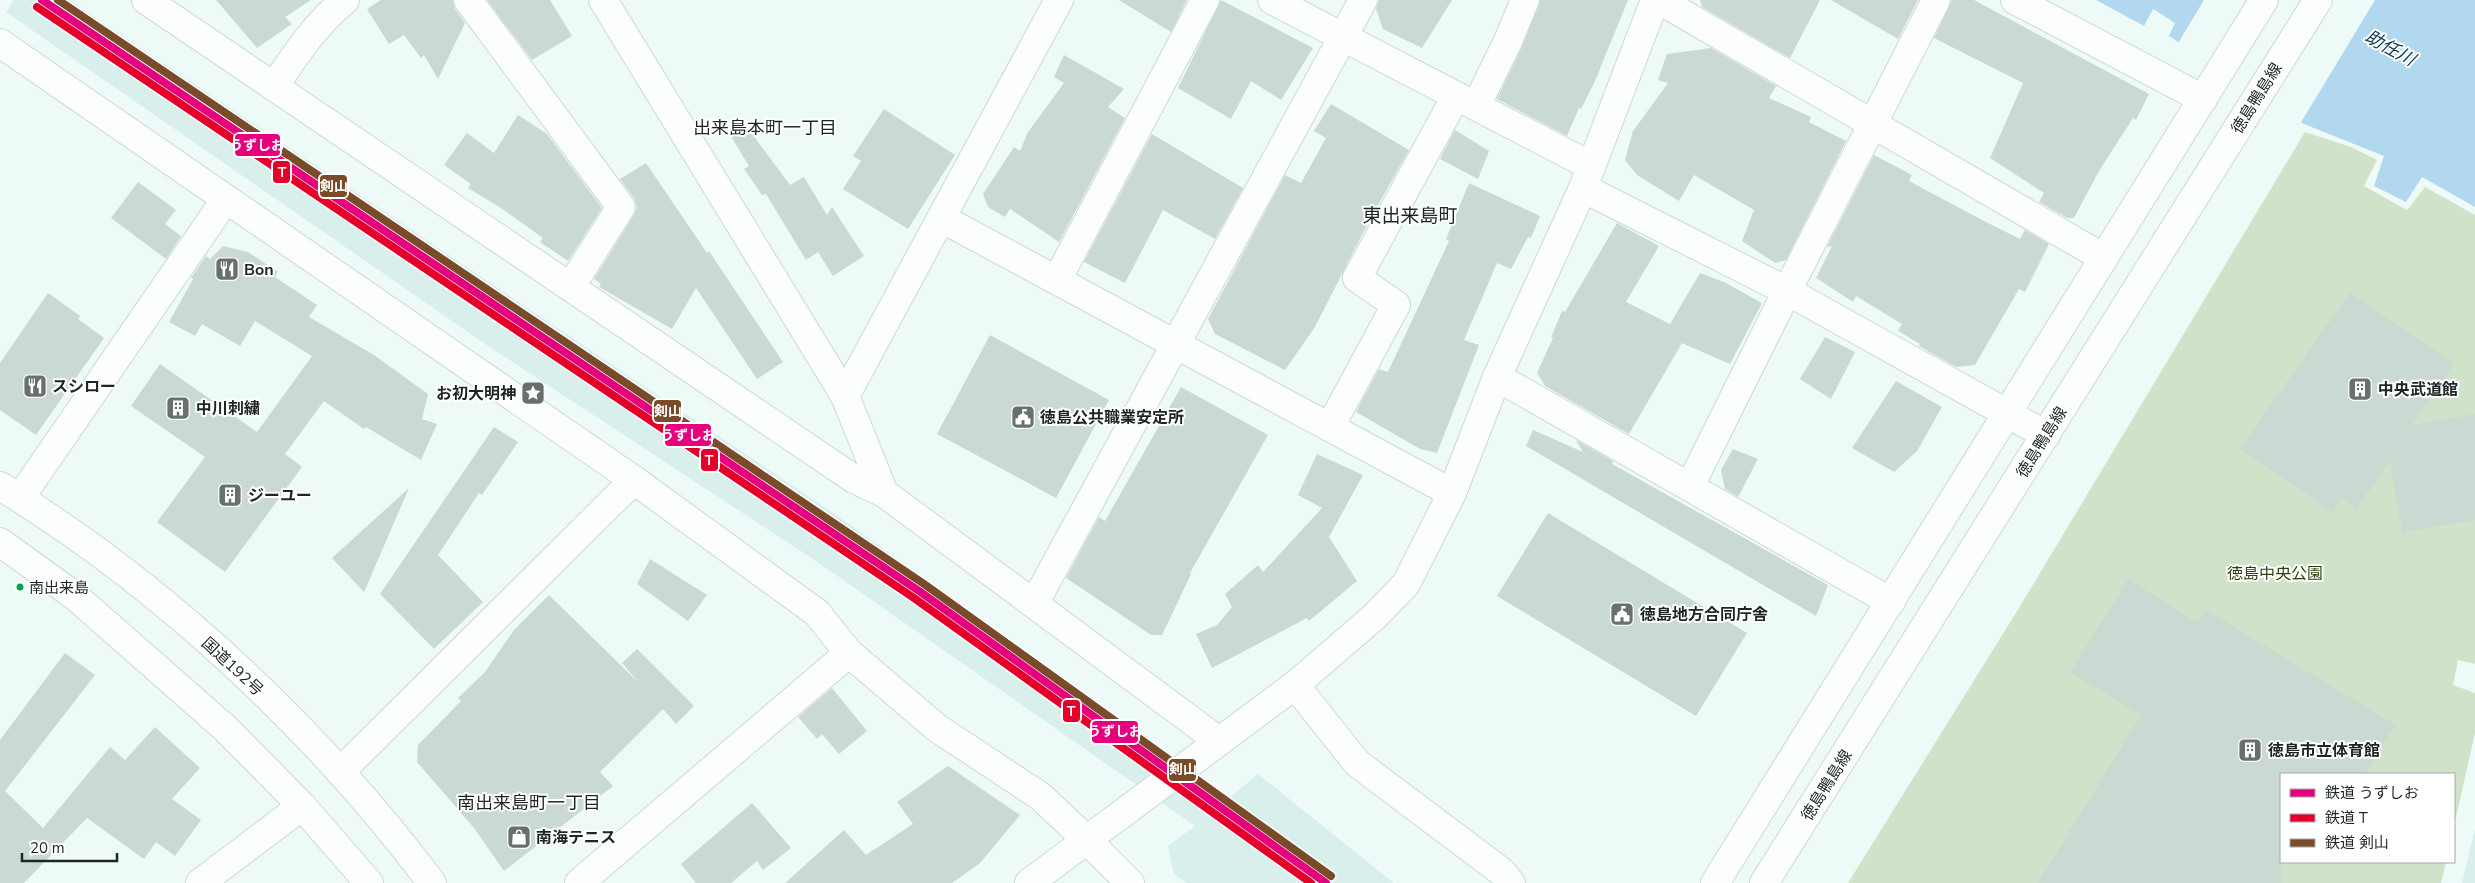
<svg xmlns="http://www.w3.org/2000/svg" width="2475" height="883" viewBox="0 0 2475 883" font-family="'Nunito Sans','Noto Sans JP',sans-serif">
	<style>
		.built { fill: #d9efeb }
		.green { fill: #d1e2ca }
		.water { fill: #b2d8ef }
		.pier { fill: #eefaf8 }
		.building { fill: #cadad2 }
		.lines { fill: none; stroke-linecap: round; stroke-linejoin: round }
		.street-casing { stroke: #ced7d6; stroke-width: 30 }
		.secondary-casing { stroke: #ced7d6; stroke-width: 30 }
		.primary-casing { stroke: #ced7d6; stroke-width: 30 }
		.highway-casing { stroke: #ced7d6; stroke-width: 30 }
		.street { stroke: #fcfefe; stroke-width: 28 }
		.secondary { stroke: #fcfefe; stroke-width: 28 }
		.primary { stroke: #fcfefe; stroke-width: 28 }
		.highway { stroke: #fcfefe; stroke-width: 28 }
		.rail-1-casing { stroke: #fff; stroke-width: 11 }
		.rail-2-casing { stroke: #fff; stroke-width: 11 }
		.rail-3-casing { stroke: #fff; stroke-width: 11 }
		.rail-1 { stroke: #e5007d; stroke-width: 8 }
		.rail-2 { stroke: #e4002b; stroke-width: 8 }
		.rail-3 { stroke: #7a4b2a; stroke-width: 8 }
		.bus-dot { fill: #00a651; stroke: #fff; stroke-width: 2 }
		.labels { text-anchor: middle; stroke-width: 4; stroke-linejoin: round; paint-order: stroke }
		.bus-label { font-size: 15px; fill: #1e2625; stroke: #fff; text-anchor: start }
		.street-label { font-size: 16px; fill: #1e2625; stroke: #fff }
		.poi-label { font-size: 16px; font-weight: bold; fill: #1e2625; stroke: #fff; text-anchor: start }
		.park-label { font-size: 16px; fill: #2f430f; stroke: #fff }
		.water-label { font-size: 18px; font-style: italic; fill: #113950; stroke: #fff }
		.neighbourhood-label { font-size: 18px; fill: #1e2625; stroke: #fff }
		.quarter-label { font-size: 19px; fill: #1e2625; stroke: #fff }
		.line-badge { stroke: #fff; stroke-width: 2 }
		.badge-label { font-size: 14px; text-anchor: middle; font-weight: bold; fill: #fff }
	</style>
	<rect width="100%" height="100%" fill="#eefaf8"/>
	<!-- built -->
	<g class="built">
		<polygon points="14,0 69,0 845,521 1229,798 1258,774 1394,883 1187,883 1174,874 1168,846 1195,826 816,561 488,346 6,12"/>
		<polygon points="2475,828 2475,883 2462,883"/>
	</g>
	<!-- green -->
	<polygon class="green" points="2305,132 2351,147 2377,160 2364,186 2407,210 2425,187 2475,215 2475,664 2458,660 2453,685 2475,693 2475,733 2454,826 2454,774 2281,774 2281,862 2446,862 2441,883 1848,883 2019,608"/>
	<!-- water -->
	<polygon class="water" points="2096,0 2475,0 2475,207 2422,177 2406,202 2374,186 2384,156 2304,124 2169,36 2175,23 2153,9 2144,26"/>
	<!-- pier -->
	<polygon class="pier" points="2204,0 2375,0 2300,124 2177,45"/>
	<!-- building -->
	<g class="building">
		<polygon points="216,0 311,0 285,17 292,24 257,48"/>
		<polygon points="381,0 453,0 455,9 465,23 438,79 424,55 421,58 404,35 389,44 367,9"/>
		<polygon points="487,0 550,0 572,36 532,60"/>
		<polygon points="1119,0 1187,0 1171,32"/>
		<polygon points="1221,0 1313,48 1281,100 1251,81 1231,119 1178,88"/>
		<polygon points="1379,0 1452,0 1422,48 1383,29 1376,9"/>
		<polygon points="1540,0 1628,0 1595,81 1581,109 1579,108 1567,136 1497,99 1522,47"/>
		<polygon points="1700,0 1820,0 1790,58 1702,7"/>
		<polygon points="1831,0 1918,0 1898,39"/>
		<polygon points="1952,0 1974,0 2149,94 2136,120 2133,118 2099,171 2074,218 2067,218 2039,202 2044,193 1990,158 2023,83 1934,38"/>
		<polygon points="1711,48 1776,86 1769,98 1811,117 1809,122 1846,141 1786,260 1775,263 1742,241 1754,210 1694,175 1679,201 1637,175 1625,160 1633,131 1668,83 1658,80 1667,54"/>
		<polygon points="1064,55 1124,89 1108,107 1125,118 1059,242 1010,209 1005,217 988,207 983,194 1014,147 1020,151 1028,132 1064,83 1054,77"/>
		<polygon points="1331,104 1409,150 1369,221 1315,327 1285,370 1215,334 1208,319 1285,175 1301,183 1326,138 1314,131"/>
		<polygon points="884,109 955,155 908,229 843,189 861,161 853,156"/>
		<polygon points="518,115 547,134 602,208 568,261 540,242 543,238 501,208 468,188 471,184 444,165 467,133 494,153"/>
		<polygon points="744,123 790,185 804,177 827,215 832,207 864,256 833,276 818,252 806,260 766,194 762,195 744,169 749,166 729,133"/>
		<polygon points="1455,130 1489,151 1478,179 1440,159"/>
		<polygon points="1152,134 1243,188 1215,239 1163,210 1125,283 1084,262"/>
		<polygon points="1874,155 1912,175 1909,181 1986,222 2020,239 2025,230 2049,244 2025,292 2019,289 1975,365 1956,367 1919,346 1920,344 1898,331 1902,324 1856,296 1853,302 1816,278 1832,246 1827,247"/>
		<polygon points="646,163 707,253 709,251 783,362 757,379 696,288 672,329 599,287 601,284 594,279 634,215 637,207 634,198 620,179"/>
		<polygon points="138,182 176,210 165,224 181,236 166,259 111,218"/>
		<polygon points="1469,183 1540,216 1531,238 1528,237 1511,269 1497,263 1464,340 1479,345 1437,453 1420,449 1356,412 1379,369 1388,372 1449,241 1446,239"/>
		<polygon points="1617,223 1659,246 1626,302 1670,324 1700,273 1724,282 1762,303 1730,364 1682,343 1629,434 1545,386 1537,373 1553,338 1551,337 1562,311 1565,312"/>
		<polygon points="223,246 248,252 278,272 275,277 317,305 309,317 374,355 428,394 422,419 437,424 421,460 366,427 364,429 324,401 285,454 302,467 225,572 157,522 205,457 131,406 160,364 257,432 312,356 255,321 240,346 202,324 195,336 169,322 193,279 191,278 206,256 210,259"/>
		<polygon points="2350,292 2454,364 2412,425 2475,414 2475,520 2402,532 2390,461 2356,509 2342,498 2332,512 2240,449"/>
		<polygon points="48,293 80,316 78,319 104,338 36,435 0,410 0,363"/>
		<polygon points="990,335 1109,400 1056,498 937,434"/>
		<polygon points="1825,337 1855,352 1831,399 1800,379"/>
		<polygon points="1896,381 1942,407 1917,451 1894,472 1852,448"/>
		<polygon points="1181,387 1268,435 1190,573 1191,574 1162,635 1151,635 1066,578 1099,517 1105,521"/>
		<polygon points="494,427 518,442 482,495 479,493 438,555 483,602 434,649 380,594"/>
		<polygon points="1533,430 1583,452 1576,440 1613,461 1612,464 1828,585 1816,616 1526,446"/>
		<polygon points="1733,449 1758,459 1738,497 1725,489 1721,470"/>
		<polygon points="1317,454 1363,475 1329,537 1357,581 1309,621 1307,618 1212,668 1196,634 1217,625 1232,607 1225,594 1258,565 1263,572 1322,508 1298,495"/>
		<polygon points="409,488 364,592 332,558"/>
		<polygon points="1548,513 1747,633 1696,716 1497,596"/>
		<polygon points="650,559 707,595 688,621 637,584"/>
		<polygon points="2128,579 2198,623 2206,610 2396,725 2365,774 2281,774 2281,883 2038,883 2141,715 2070,672"/>
		<polygon points="549,595 639,683 622,663 637,649 694,706 676,724 663,709 600,772 613,786 504,871 474,828 417,762 418,745 461,701 458,698 485,672 514,630"/>
		<polygon points="65,653 95,675 5,791 43,828 110,747 125,760 155,727 200,768 172,799 201,820 175,856 156,842 144,859 87,818 24,883 0,883 0,740"/>
		<polygon points="832,688 867,731 839,754 822,734 817,739 798,717"/>
		<polygon points="948,766 1020,815 980,863 952,883 785,883 844,830 866,855 913,824 897,802"/>
		<polygon points="752,803 791,848 763,870 757,861 731,883 696,883 681,864"/>
	</g>
	<g class="lines">
		<!-- street casing -->
		<g class="street-casing">
			<g id="street">
				<polyline points="468,0 621,207 571,286"/>
				<polyline points="1272,0 1591,166"/>
				<polyline points="1659,0 2104,258"/>
				<polyline points="2015,0 2203,99"/>
				<polyline points="1476,106 1508,41 1525,0"/>
				<polyline points="1583,188 1787,291 2046,435"/>
				<polyline points="941,218 1452,493"/>
				<polyline points="1057,280 1205,0"/>
				<polyline points="1497,377 1891,602"/>
				<polyline points="1330,427 1396,305 1357,278 1456,96"/>
				<polyline points="1690,486 1787,291 1936,0"/>
				<polyline points="20,498 226,199"/>
				<polyline points="1034,604 1363,0"/>
				<polyline points="1295,685 1357,763 1502,872 1511,883"/>
				<polyline points="1088,841 1130,883"/>
				<polyline points="579,883 849,653"/>
			</g>
		</g>
		<!-- secondary casing -->
		<g class="secondary-casing">
			<g id="secondary">
				<polyline points="146,0 854,479 884,493"/>
				<polyline points="603,0 845,396 884,493 1219,741"/>
				<polyline points="0,43 634,480 817,613 849,653 937,728 1040,796 1088,841"/>
				<path d="M 274,87 C 295,55 315,25 345,0"/>
				<polyline points="845,396 1059,0"/>
				<polyline points="340,772 634,480"/>
				<polyline points="200,883 302,806"/>
				<polyline points="1029,883 1295,685 1374,617 1406,584 1452,493 1497,377 1583,188 1655,0"/>
			</g>
		</g>
		<!-- primary casing -->
		<g class="primary-casing">
			<g id="primary">
				<polyline points="1715,883 2264,0"/>
				<polyline points="1764,883 2318,0"/>
			</g>
		</g>
		<!-- highway casing -->
		<g class="highway-casing">
			<g id="highway">
				<path d="M 0,486 C 165,587 316,729 432,883"/>
				<polyline points="0,542 76,597 225,728 302,806 369,883"/>
			</g>
		</g>
		<!-- street -->
		<use href="#street" class="street"/>
		<!-- secondary -->
		<use href="#secondary" class="secondary"/>
		<!-- primary -->
		<use href="#primary" class="primary"/>
		<!-- highway -->
		<use href="#highway" class="highway"/>
		<!-- rail-1 casing -->
		<g class="rail-1-casing">
			<polyline id="rail-1" points="42,0 919,591 1326,883"/>
		</g>
		<!-- rail-2 casing -->
		<g class="rail-2-casing">
			<polyline id="rail-2" points="37,7 914,598 1311,883"/>
		</g>
		<!-- rail-3 casing -->
		<g class="rail-3-casing">
			<polyline id="rail-3" points="58,0 924,584 1331,876"/>
		</g>
		<!-- rail-1 -->
		<use href="#rail-1" class="rail-1"/>
		<!-- rail-2 -->
		<use href="#rail-2" class="rail-2"/>
		<!-- rail-3 -->
		<use href="#rail-3" class="rail-3"/>
	</g>
	<!-- icons -->
	<defs>
		<g id="restaurant-square" transform="scale(1.25)"><rect x="-9" y="-9" width="18" height="18" rx="4" fill="#67706f" stroke="#fff"/><path d="M-5-6h1v4h1v-4h1v4h1v-4h1v5L-1.5 .5V6h-2V.5L-5-1ZM5-6V6H3V1.5H1.5Q1.5-4 5-6Z" fill="#fff"/></g>
		<g id="building-square" transform="scale(1.25)"><rect x="-9" y="-9" width="18" height="18" rx="4" fill="#67706f" stroke="#fff"/><path d="M-4-6H4V6H1V3H-1V6H-4ZM-2.5-4.3h1.7v1.8h-1.7ZM.8-4.3h1.7v1.8H.8ZM-2.5-1h1.7V.8h-1.7ZM.8-1h1.7V.8H.8Z" fill="#fff"/></g>
		<g id="sight-square" transform="scale(1.25)"><rect x="-9" y="-9" width="18" height="18" rx="4" fill="#67706f" stroke="#fff"/><path d="M0-6L1.8-2.2L6-1.7L2.9 1.2L3.7 5.4L0 3.3L-3.7 5.4L-2.9 1.2L-6-1.7L-1.8-2.2Z" fill="#fff"/></g>
		<g id="civic-square" transform="scale(1.25)"><rect x="-9" y="-9" width="18" height="18" rx="4" fill="#67706f" stroke="#fff"/><path d="M-.6-6.5H3V-4.5H.6V-3L4-1V1h2V6H-6V1h2V-1L-.6-3ZM-1.2 2.5V6h2.4V2.5Z" fill="#fff"/></g>
		<g id="shop-square" transform="scale(1.25)"><rect x="-9" y="-9" width="18" height="18" rx="4" fill="#67706f" stroke="#fff"/><path d="M-5-2.5h2.3a2.7 3.5 0 0 1 5.4 0H5L5.5 6h-11ZM-1.5-2.5h3a1.5 2.3 0 0 0-3 0Z" fill="#fff"/></g>
	</defs>
	<g fill-rule="evenodd">
		<use href="#restaurant-square" x="227" y="269"/>
		<use href="#restaurant-square" x="35" y="386"/>
		<use href="#building-square" x="2360" y="389"/>
		<use href="#sight-square" x="533" y="393"/>
		<use href="#building-square" x="178" y="408"/>
		<use href="#civic-square" x="1023" y="417"/>
		<use href="#building-square" x="230" y="495"/>
		<use href="#civic-square" x="1622" y="614"/>
		<use href="#building-square" x="2250" y="750"/>
		<use href="#shop-square" x="519" y="837"/>
	</g>
	<!-- markers -->
	<circle class="bus-dot" cx="20" cy="587" r="4.5"/>
	<g class="labels">
		<!-- bus labels -->
		<g class="bus-label">
			<text x="29" y="593">南出来島</text>
		</g>
		<!-- street labels -->
		<g class="street-label">
			<text transform="translate(2256 98) rotate(-58)" y="6">徳島鴨島線</text>
			<text transform="translate(2041 442) rotate(-58)" y="6">徳島鴨島線</text>
			<text transform="translate(233 666) rotate(43)" y="6">国道192号</text>
			<text transform="translate(1826 785) rotate(-58)" y="6">徳島鴨島線</text>
		</g>
		<!-- poi labels -->
		<g class="poi-label">
			<text x="244" y="275">Bon</text>
			<text x="52" y="392">スシロー</text>
			<text x="2378" y="395">中央武道館</text>
			<text x="516" y="399" text-anchor="end">お初大明神</text>
			<text x="196" y="414">中川刺繍</text>
			<text x="1040" y="423">徳島公共職業安定所</text>
			<text x="248" y="501">ジーユー</text>
			<text x="1640" y="620">徳島地方合同庁舎</text>
			<text x="2268" y="756">徳島市立体育館</text>
			<text x="536" y="843">南海テニス</text>
		</g>
		<!-- park labels -->
		<g class="park-label">
			<text x="2275" y="579">徳島中央公園</text>
		</g>
		<!-- water labels -->
		<g class="water-label">
			<text transform="translate(2390 48) rotate(29)" y="6">助任川</text>
		</g>
		<!-- neighbourhood labels -->
		<g class="neighbourhood-label">
			<text x="765" y="134">出来島本町一丁目</text>
			<text x="529" y="809">南出来島町一丁目</text>
		</g>
		<!-- quarter labels -->
		<g class="quarter-label">
			<text x="1410" y="222">東出来島町</text>
		</g>
	</g>
	<g class="line-badge">
		<rect x="234" y="133" width="47" height="24" rx="5" fill="#e5007d"/>
		<rect x="272" y="160" width="19" height="24" rx="5" fill="#e4002b"/>
		<rect x="319" y="174" width="29" height="24" rx="5" fill="#7a4b2a"/>
		<rect x="653" y="399" width="29" height="24" rx="5" fill="#7a4b2a"/>
		<rect x="664" y="423" width="48" height="24" rx="5" fill="#e5007d"/>
		<rect x="700" y="448" width="19" height="24" rx="5" fill="#e4002b"/>
		<rect x="1062" y="699" width="19" height="24" rx="5" fill="#e4002b"/>
		<rect x="1091" y="720" width="48" height="24" rx="5" fill="#e5007d"/>
		<rect x="1168" y="758" width="29" height="24" rx="5" fill="#7a4b2a"/>
	</g>
	<g class="badge-label">
		<text x="257" y="150">うずしお</text>
		<text x="282" y="177">T</text>
		<text x="334" y="191">剣山</text>
		<text x="668" y="416">剣山</text>
		<text x="688" y="440">うずしお</text>
		<text x="709" y="465">T</text>
		<text x="1071" y="716">T</text>
		<text x="1115" y="736">うずしお</text>
		<text x="1183" y="774">剣山</text>
	</g>
	<!-- legend -->
	<rect x="2280" y="773" width="175" height="90" fill="#ffffff" stroke="#a5a8a8"/>
	<rect x="2290" y="789" width="25" height="8" fill="#e5007d" stroke="#a5a8a8"/>
	<text x="2325" y="798" font-size="15" fill="#1e2625">鉄道 うずしお</text>
	<rect x="2290" y="814" width="25" height="8" fill="#e4002b" stroke="#a5a8a8"/>
	<text x="2325" y="823" font-size="15" fill="#1e2625">鉄道 T</text>
	<rect x="2290" y="839" width="25" height="8" fill="#7a4b2a" stroke="#a5a8a8"/>
	<text x="2325" y="848" font-size="15" fill="#1e2625">鉄道 剣山</text>
	<!-- scale -->
	<path d="M22 853v8h95v-8" fill="none" stroke="#1e2625" stroke-width="2.5"/>
	<text x="30" y="853" font-size="15" fill="#1e2625" stroke="#ffffff" stroke-width="4" paint-order="stroke">20 m</text>
</svg>
